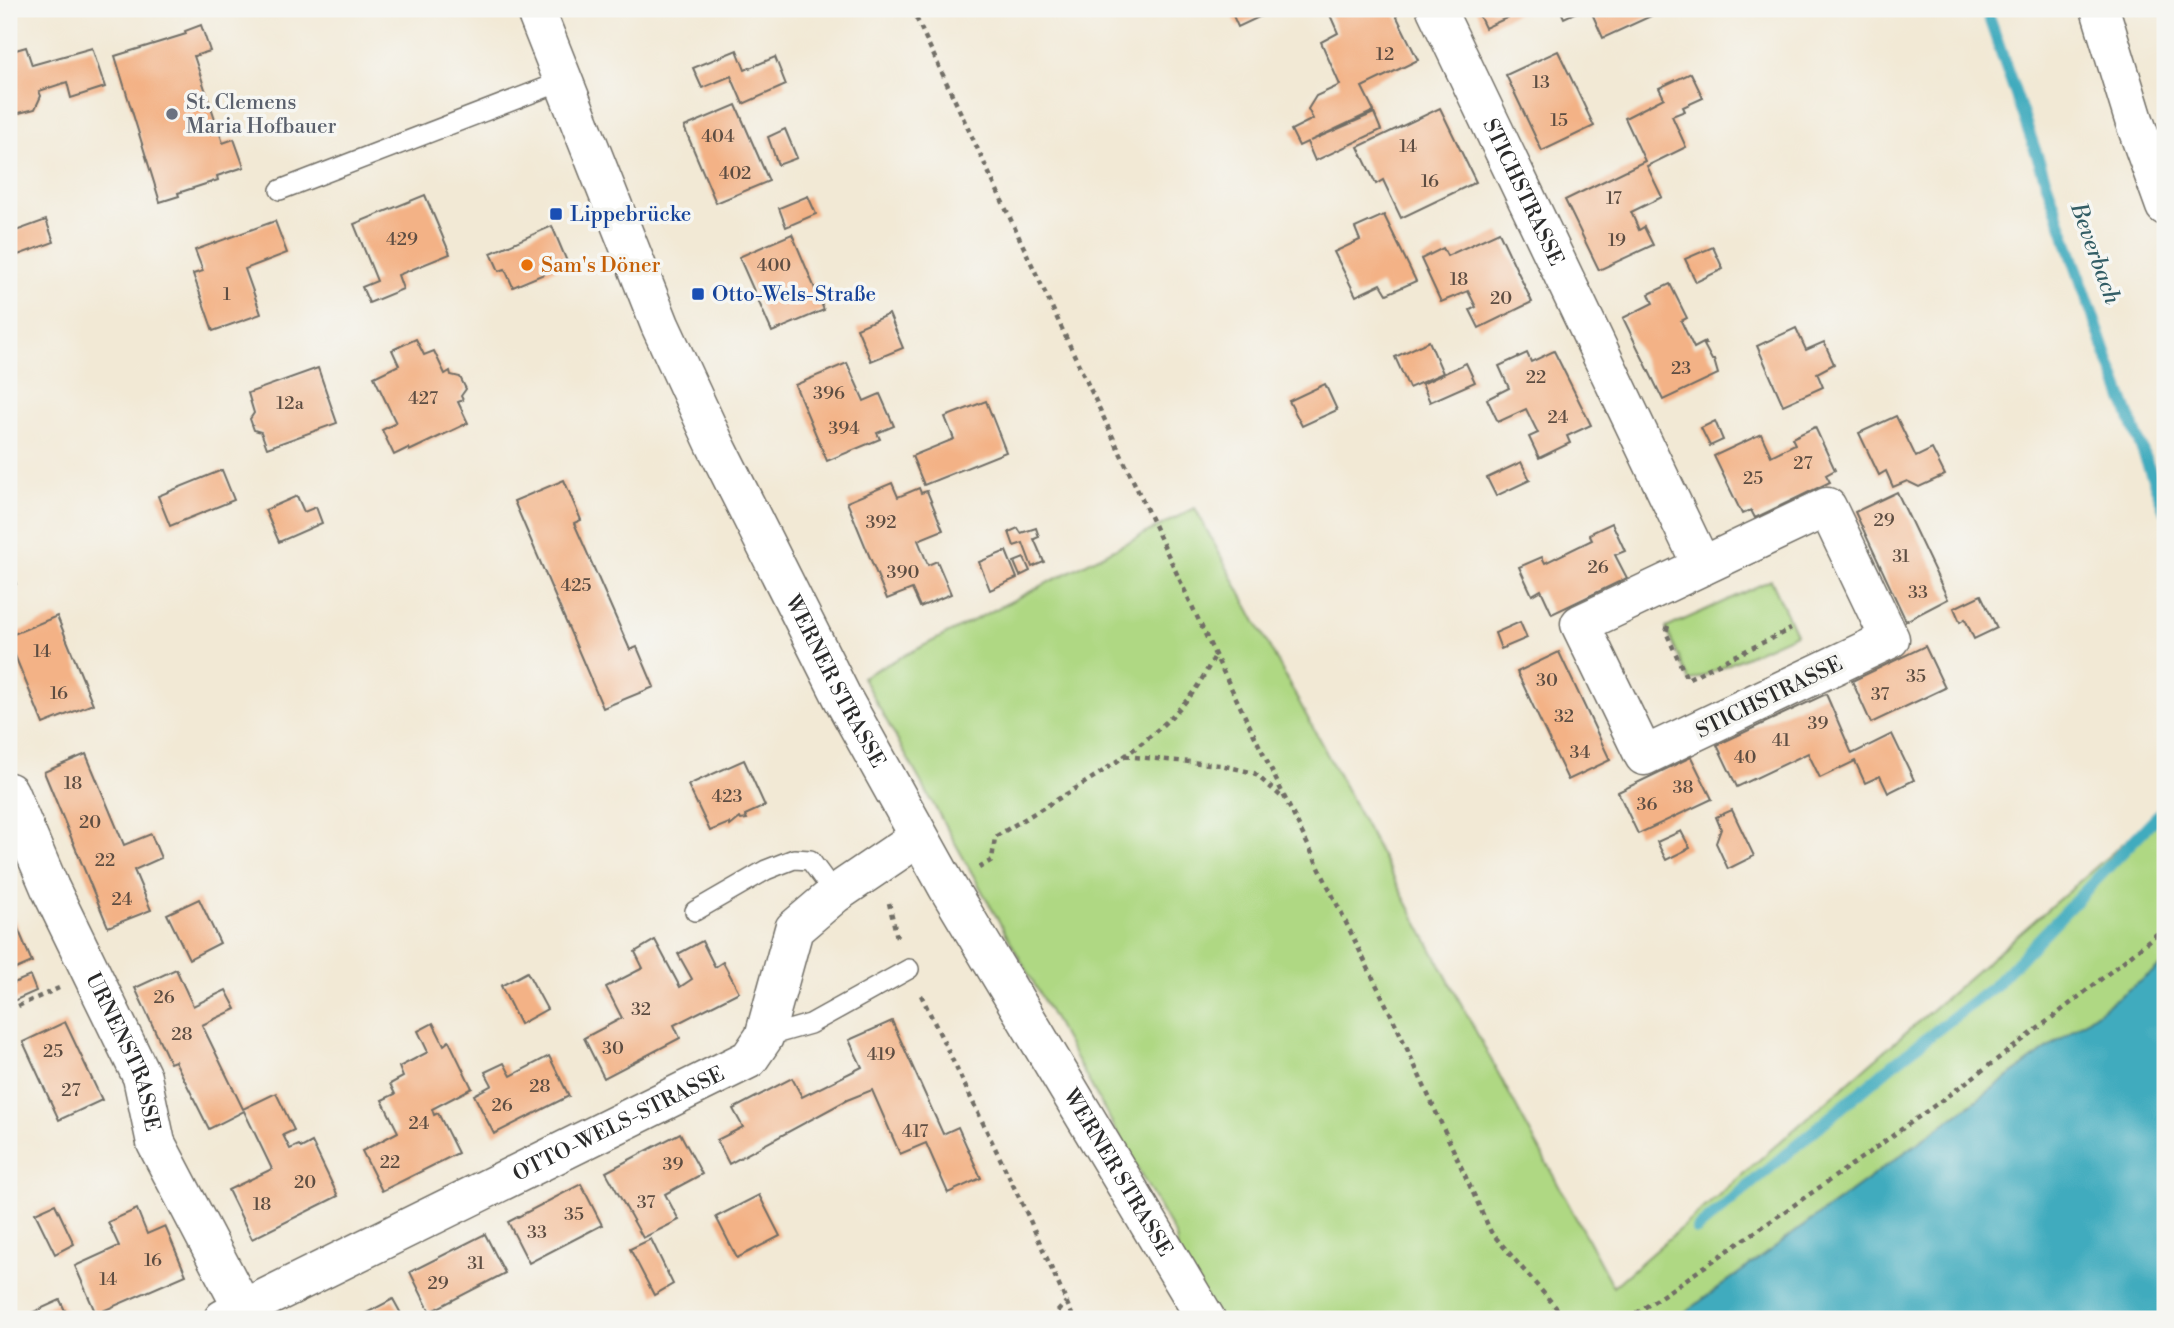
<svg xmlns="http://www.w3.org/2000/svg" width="2174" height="1328" viewBox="0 0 2174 1328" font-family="'Libre Bodoni',serif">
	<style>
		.green { fill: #afd883; stroke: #6d8257; stroke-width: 2 }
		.water { fill: #3fabbe; stroke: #356b74; stroke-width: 2 }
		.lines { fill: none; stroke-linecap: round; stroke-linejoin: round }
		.stream { stroke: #3fabbe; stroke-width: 12 }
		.building { fill: #f3b286 }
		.service-casing { stroke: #716e66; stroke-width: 22 }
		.minor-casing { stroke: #716e66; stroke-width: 41 }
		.primary-casing { stroke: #716e66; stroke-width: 41 }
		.path { stroke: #716e66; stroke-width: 4.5; stroke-dasharray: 5 5; stroke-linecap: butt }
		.service { stroke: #fff; stroke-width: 19 }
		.minor { stroke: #fff; stroke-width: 38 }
		.primary { stroke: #fff; stroke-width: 38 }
		.worship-dot { fill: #6b7280; stroke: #f6f6f2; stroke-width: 2.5 }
		.transit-dot { fill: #1a4fb4; stroke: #f6f6f2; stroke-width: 2.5 }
		.food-dot { fill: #e8710a; stroke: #f6f6f2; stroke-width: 2.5 }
		.labels { text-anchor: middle; stroke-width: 7; stroke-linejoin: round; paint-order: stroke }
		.number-label { font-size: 18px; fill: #5d4d42 }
		.worship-label { font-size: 21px; fill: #5b616d; stroke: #f6f6f2; text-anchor: start }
		.street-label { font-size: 21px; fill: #2b2b2b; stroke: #f6f6f2 }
		.transit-label { font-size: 21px; fill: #164399; stroke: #f6f6f2; text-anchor: start }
		.food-label { font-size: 21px; fill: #c56008; stroke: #f6f6f2; text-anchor: start }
		.water-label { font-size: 23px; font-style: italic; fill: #335e66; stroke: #f6f6f2 }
	</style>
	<rect width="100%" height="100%" fill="#f6f6f2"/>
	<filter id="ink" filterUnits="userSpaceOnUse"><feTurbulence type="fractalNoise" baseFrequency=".0143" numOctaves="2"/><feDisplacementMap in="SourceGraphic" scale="14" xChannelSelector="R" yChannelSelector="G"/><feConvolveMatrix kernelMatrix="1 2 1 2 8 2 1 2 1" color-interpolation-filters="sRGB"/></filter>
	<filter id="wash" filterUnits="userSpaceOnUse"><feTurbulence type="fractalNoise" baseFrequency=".00686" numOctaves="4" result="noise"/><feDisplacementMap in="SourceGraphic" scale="28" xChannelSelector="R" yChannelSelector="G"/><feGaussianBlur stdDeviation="1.57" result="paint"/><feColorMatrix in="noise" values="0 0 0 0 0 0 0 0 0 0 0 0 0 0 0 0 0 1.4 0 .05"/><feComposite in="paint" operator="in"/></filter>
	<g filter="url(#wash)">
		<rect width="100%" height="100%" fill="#f2e9d5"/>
		<!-- green -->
		<g class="green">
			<polygon points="1195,508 1613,1287 2165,807 2165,963 1676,1319 1187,1319 1176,1237 862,677"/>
			<polygon points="1771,580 1796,634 1690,682 1666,628"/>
		</g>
		<!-- water -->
		<polygon class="water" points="2165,963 2165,1317 2161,1319 1676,1319"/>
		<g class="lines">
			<!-- stream -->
			<g class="stream">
				<polyline points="1986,9 2108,359 2165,511"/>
				<polyline points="1697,1229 1892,1065 1994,986 2162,811"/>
			</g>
		</g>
		<g id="blocks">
			<!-- building -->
			<g class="building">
				<polygon points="1230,9 1276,9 1238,27"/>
				<polygon points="1342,9 1393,9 1418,60 1362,87 1374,111 1310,141 1374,113 1381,130 1315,161 1307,142 1299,146 1291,130 1313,119 1308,109 1316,96 1340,85 1321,42 1338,33 1330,15"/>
				<polygon points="1476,9 1526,9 1485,28"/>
				<polygon points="1560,9 1583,9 1564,18"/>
				<polygon points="1590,9 1648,9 1651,16 1603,38"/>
				<polygon points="2155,9 2165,9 2165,13 2157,15"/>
				<polygon points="201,25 210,51 194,56 223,143 234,139 244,167 217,176 218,180 178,193 179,196 160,202 115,56 186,34 185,31"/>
				<polygon points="26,47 32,65 92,48 105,87 71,98 67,82 39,91 41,96 35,109 15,114 9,100 9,52"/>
				<polygon points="737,50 745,70 775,57 786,85 743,104 731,76 702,88 693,68"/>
				<polygon points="1558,51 1594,126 1542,151 1506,75"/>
				<polygon points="1691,73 1703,98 1683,107 1685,111 1672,116 1686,147 1647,166 1662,197 1631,212 1639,230 1644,227 1653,245 1599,270 1565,200 1645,161 1625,118 1664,98 1659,88"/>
				<polygon points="736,105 769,181 716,203 684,127"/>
				<polygon points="1440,108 1476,182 1401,218 1383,180 1376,184 1358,147"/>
				<polygon points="785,129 797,158 778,165 768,137"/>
				<polygon points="425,195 450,254 398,275 403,289 369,303 362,287 377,281 354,224"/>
				<polygon points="808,196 816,214 786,227 779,208"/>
				<polygon points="1384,215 1416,281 1387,294 1381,284 1356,296 1334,252 1360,240 1355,228"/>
				<polygon points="46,220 54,242 18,255 10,233"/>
				<polygon points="275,221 287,253 245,269 261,314 213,331 193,274 203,271 195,250"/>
				<polygon points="552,226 568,264 513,287 505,269 499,271 491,253"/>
				<polygon points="1499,232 1532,302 1479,328 1470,310 1476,307 1468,291 1441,302 1421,259 1443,248 1447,256"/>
				<polygon points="792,234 824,310 772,332 739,257"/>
				<polygon points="1713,247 1723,269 1696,282 1685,259"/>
				<polygon points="1670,284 1687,318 1681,321 1694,348 1705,342 1706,344 1704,345 1712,360 1714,360 1718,374 1663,400 1623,318 1653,303 1649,294"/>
				<polygon points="889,314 903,348 871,361 857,328"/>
				<polygon points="1796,328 1806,350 1824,342 1834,364 1817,373 1823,387 1783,405 1757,346"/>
				<polygon points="416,339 424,355 434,351 445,374 450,371 451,375 460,377 466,389 461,396 463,400 458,402 468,423 409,451 408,448 394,455 382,430 396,423 374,377 399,365 392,350"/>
				<polygon points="1429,341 1443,373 1409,388 1395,357"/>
				<polygon points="1554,351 1591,425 1567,436 1570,443 1539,458 1529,437 1538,433 1526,409 1498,422 1487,399 1509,388 1499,366 1527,353 1531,362"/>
				<polygon points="847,363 864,401 880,394 894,426 877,433 880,439 827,461 795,385"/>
				<polygon points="1466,363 1475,382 1430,402 1422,384"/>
				<polygon points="318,368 337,423 267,448 261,432 254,430 250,419 254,413 248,393"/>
				<polygon points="1325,384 1337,410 1302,426 1289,401"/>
				<polygon points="986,401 1006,452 924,485 912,456 954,439 945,417"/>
				<polygon points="1896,416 1916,457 1932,449 1945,475 1919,487 1907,481 1893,487 1886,471 1879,475 1859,433"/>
				<polygon points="1715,421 1723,440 1710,446 1701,428"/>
				<polygon points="1815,427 1835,470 1826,475 1830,482 1755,518 1751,510 1742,514 1714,456 1761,434 1771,456 1795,444 1792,438"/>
				<polygon points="1521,462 1530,480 1496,496 1487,478"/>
				<polygon points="222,470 234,500 170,526 158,496"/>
				<polygon points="564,480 581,520 574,523 630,650 637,647 654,687 603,708 514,501"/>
				<polygon points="892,483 898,497 919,488 921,493 927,491 943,530 918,540 928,565 937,561 951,594 920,607 912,589 887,599 847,502"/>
				<polygon points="1897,492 1948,599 1906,621 1855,512"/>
				<polygon points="297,496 304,512 316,507 322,523 279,542 265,510"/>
				<polygon points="1612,523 1625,551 1615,555 1627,578 1552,614 1541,590 1532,595 1519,567 1542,557 1545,563 1592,540 1589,534"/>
				<polygon points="1018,528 1021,533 1036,528 1039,537 1034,539 1044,562 1032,567 1023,543 1014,546 1009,532"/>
				<polygon points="1006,551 1017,578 990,590 979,562"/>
				<polygon points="1024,558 1030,571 1020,576 1014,562"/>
				<polygon points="9,565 16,584 9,587"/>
				<polygon points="1981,595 1997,628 1974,639 1965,619 1960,622 1954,608"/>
				<polygon points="57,616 93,704 43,724 9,641 9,636"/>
				<polygon points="1520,622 1527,638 1501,649 1495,633"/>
				<polygon points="1925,646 1945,688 1871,723 1852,681"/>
				<polygon points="1559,652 1610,760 1568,780 1517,672"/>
				<polygon points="1826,694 1852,754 1892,734 1914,780 1888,793 1880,776 1865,783 1855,761 1820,778 1808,753 1737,787 1717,745"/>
				<polygon points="86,754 124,845 151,834 161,858 134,870 151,910 108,927 44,772"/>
				<polygon points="1691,757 1712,799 1638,834 1618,792"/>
				<polygon points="744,760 765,806 745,815 747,819 741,820 740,818 730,826 729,823 710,831 688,785"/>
				<polygon points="1732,810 1754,856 1728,869 1716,843 1721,829 1716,817"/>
				<polygon points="1681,831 1690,848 1666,860 1657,842"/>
				<polygon points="199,899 220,943 189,959 167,914"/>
				<polygon points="9,907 32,962 9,972"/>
				<polygon points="655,940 680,987 692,979 678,954 702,941 715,967 723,962 739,992 674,1025 680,1038 604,1078 584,1038 622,1018 606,987 643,968 635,952"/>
				<polygon points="176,969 193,1006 226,990 236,1009 202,1025 243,1109 276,1093 294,1130 283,1135 290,1149 299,1145 301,1148 312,1142 338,1196 252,1239 228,1190 272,1169 244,1111 209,1129 175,1061 170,1063 135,988"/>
				<polygon points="527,972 547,1009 520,1024 501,986"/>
				<polygon points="30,976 36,991 9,1003 9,985"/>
				<polygon points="892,1021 943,1134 958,1127 981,1178 948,1193 926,1143 900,1154 872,1090 847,1100 729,1164 717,1140 743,1127 733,1109 792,1078 802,1097 862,1067 849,1040"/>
				<polygon points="65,1022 102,1100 59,1120 23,1042"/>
				<polygon points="433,1023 444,1045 449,1041 472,1088 432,1109 434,1115 438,1113 458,1153 382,1191 362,1151 398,1132 382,1100 395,1094 390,1084 403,1077 399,1067 428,1052 418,1031"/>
				<polygon points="549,1056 569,1096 494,1134 474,1095 492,1085 485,1072 504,1063 511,1076"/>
				<polygon points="680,1133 702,1174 665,1194 679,1220 643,1238 606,1172"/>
				<polygon points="581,1184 602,1225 529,1263 508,1222"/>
				<polygon points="759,1195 780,1236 737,1258 716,1217"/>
				<polygon points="55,1204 74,1244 55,1254 35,1213"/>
				<polygon points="137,1209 147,1234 165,1226 186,1275 96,1314 75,1266 119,1246 108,1222"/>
				<polygon points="485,1234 505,1273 430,1312 410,1272"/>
				<polygon points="651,1239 673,1284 654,1295 630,1249"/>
				<polygon points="393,1299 404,1319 355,1319"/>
				<polygon points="60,1300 69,1319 18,1319"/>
			</g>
		</g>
	</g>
	<g filter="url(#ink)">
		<use href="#blocks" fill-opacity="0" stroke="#716e66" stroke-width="2"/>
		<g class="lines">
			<!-- service casing -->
			<g class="service-casing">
				<g id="service">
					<polyline points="280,190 563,81"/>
					<polyline points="695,911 766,870 794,859 810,860 835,894"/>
					<polyline points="764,1037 810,1024 909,969"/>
				</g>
			</g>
			<!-- minor casing -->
			<g class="minor-casing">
				<g id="minor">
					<path id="s1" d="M 1436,9 L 1702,566"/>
					<polyline points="2100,9 2134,120 2165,206"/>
					<polygon points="1827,507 1890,639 1644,756 1580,624"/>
					<path id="s2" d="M 9,792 L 50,888 L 142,1077 L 156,1143 L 243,1309"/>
					<path id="s3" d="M 223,1319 L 749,1059 L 764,1037 L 794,929 L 835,894 L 919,837"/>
				</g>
			</g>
			<!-- primary casing -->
			<g class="primary-casing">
				<g id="primary">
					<path id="s4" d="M 535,9 L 660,325 L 715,444 L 843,699 L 948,888 L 1206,1319"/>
				</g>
			</g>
			<!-- path -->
			<g class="path">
				<polyline points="912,9 1215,655 1397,1027 1491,1232 1566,1319"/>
				<polyline points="1668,626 1666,632 1687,679 1791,629"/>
				<polyline points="1125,756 1221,765 1254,773 1284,799"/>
				<path d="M 979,868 L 992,860 L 995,837 C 1060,796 1135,760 1186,701 C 1198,688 1206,671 1215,656"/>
				<polyline points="889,903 898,942"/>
				<polyline points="921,995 1028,1216 1074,1319"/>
				<polyline points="9,1010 59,988"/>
				<polyline points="1051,1319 1066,1302"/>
				<path d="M 1628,1319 C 1811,1194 1995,1069 2165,927"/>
			</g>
			<!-- service -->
			<use href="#service" class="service"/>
			<!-- minor -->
			<use href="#minor" class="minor"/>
			<!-- primary -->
			<use href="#primary" class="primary"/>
		</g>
	</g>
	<!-- markers -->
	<circle class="worship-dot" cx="172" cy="114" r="7"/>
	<g class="transit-dot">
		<rect x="549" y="207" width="14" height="14" rx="3.5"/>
		<rect x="691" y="287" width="14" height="14" rx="3.5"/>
	</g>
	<circle class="food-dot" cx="527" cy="265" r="7"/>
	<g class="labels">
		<!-- number labels -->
		<g class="number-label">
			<text x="1385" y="60">12</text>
			<text x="1541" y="88">13</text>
			<text x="1559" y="126">15</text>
			<text x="718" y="142">404</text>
			<text x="1408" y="152">14</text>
			<text x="735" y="179">402</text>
			<text x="1430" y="187">16</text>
			<text x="1614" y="204">17</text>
			<text x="402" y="245">429</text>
			<text x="1617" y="246">19</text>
			<text x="774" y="271">400</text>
			<text x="1459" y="285">18</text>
			<text x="227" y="300">1</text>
			<text x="1501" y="304">20</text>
			<text x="1681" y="374">23</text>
			<text x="1536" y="383">22</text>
			<text x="829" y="399">396</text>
			<text x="423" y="404">427</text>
			<text x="290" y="409">12a</text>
			<text x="1558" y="423">24</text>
			<text x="844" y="434">394</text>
			<text x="1803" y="469">27</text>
			<text x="1753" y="484">25</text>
			<text x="1884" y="526">29</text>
			<text x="881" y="528">392</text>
			<text x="1901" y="562">31</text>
			<text x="1598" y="573">26</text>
			<text x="903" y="578">390</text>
			<text x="576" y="591">425</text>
			<text x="1918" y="598">33</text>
			<text x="42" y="657">14</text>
			<text x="1916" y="682">35</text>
			<text x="1547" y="686">30</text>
			<text x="59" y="699">16</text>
			<text x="1880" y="700">37</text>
			<text x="1564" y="722">32</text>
			<text x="1818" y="729">39</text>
			<text x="1781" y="746">41</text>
			<text x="1580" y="758">34</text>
			<text x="1745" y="763">40</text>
			<text x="73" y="789">18</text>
			<text x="1683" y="793">38</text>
			<text x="727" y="802">423</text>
			<text x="1647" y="810">36</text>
			<text x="90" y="828">20</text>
			<text x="105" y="866">22</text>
			<text x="122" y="905">24</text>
			<text x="164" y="1003">26</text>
			<text x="641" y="1015">32</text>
			<text x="182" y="1040">28</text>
			<text x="613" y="1054">30</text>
			<text x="53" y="1057">25</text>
			<text x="881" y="1060">419</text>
			<text x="540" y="1092">28</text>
			<text x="71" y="1096">27</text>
			<text x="502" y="1111">26</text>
			<text x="419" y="1129">24</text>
			<text x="915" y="1137">417</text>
			<text x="390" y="1168">22</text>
			<text x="673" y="1170">39</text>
			<text x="305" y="1188">20</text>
			<text x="646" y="1208">37</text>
			<text x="262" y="1210">18</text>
			<text x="574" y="1220">35</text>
			<text x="537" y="1238">33</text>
			<text x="153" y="1266">16</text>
			<text x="476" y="1269">31</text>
			<text x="108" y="1285">14</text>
			<text x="438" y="1289">29</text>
		</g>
		<!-- worship labels -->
		<g class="worship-label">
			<text x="186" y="109">St. Clemens<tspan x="186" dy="24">Maria Hofbauer</tspan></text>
		</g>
		<!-- street labels -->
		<g class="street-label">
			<text dy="7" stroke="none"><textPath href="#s1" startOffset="203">STICHSTRASSE</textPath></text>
			<text dy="7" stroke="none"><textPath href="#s4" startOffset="737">WERNER STRASSE</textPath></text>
			<text transform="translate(1769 697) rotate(-26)" y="7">STICHSTRASSE</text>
			<text dy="7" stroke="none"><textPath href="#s2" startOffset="285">URNENSTRASSE</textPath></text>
			<text dy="7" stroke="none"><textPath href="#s3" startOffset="441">OTTO-WELS-STRASSE</textPath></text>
			<text dy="7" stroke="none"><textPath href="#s4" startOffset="1304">WERNER STRASSE</textPath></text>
		</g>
		<!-- transit labels -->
		<g class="transit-label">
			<text x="570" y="221">Lippebrücke</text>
			<text x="712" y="301">Otto-Wels-Straße</text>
		</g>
		<!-- food labels -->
		<g class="food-label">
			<text x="541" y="272">Sam's Döner</text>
		</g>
		<!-- water labels -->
		<g class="water-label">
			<text transform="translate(2096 253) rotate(70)" y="8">Beverbach</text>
		</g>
	</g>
	<!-- margin -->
	<rect width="2174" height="1328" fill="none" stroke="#f6f6f2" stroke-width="35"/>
</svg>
